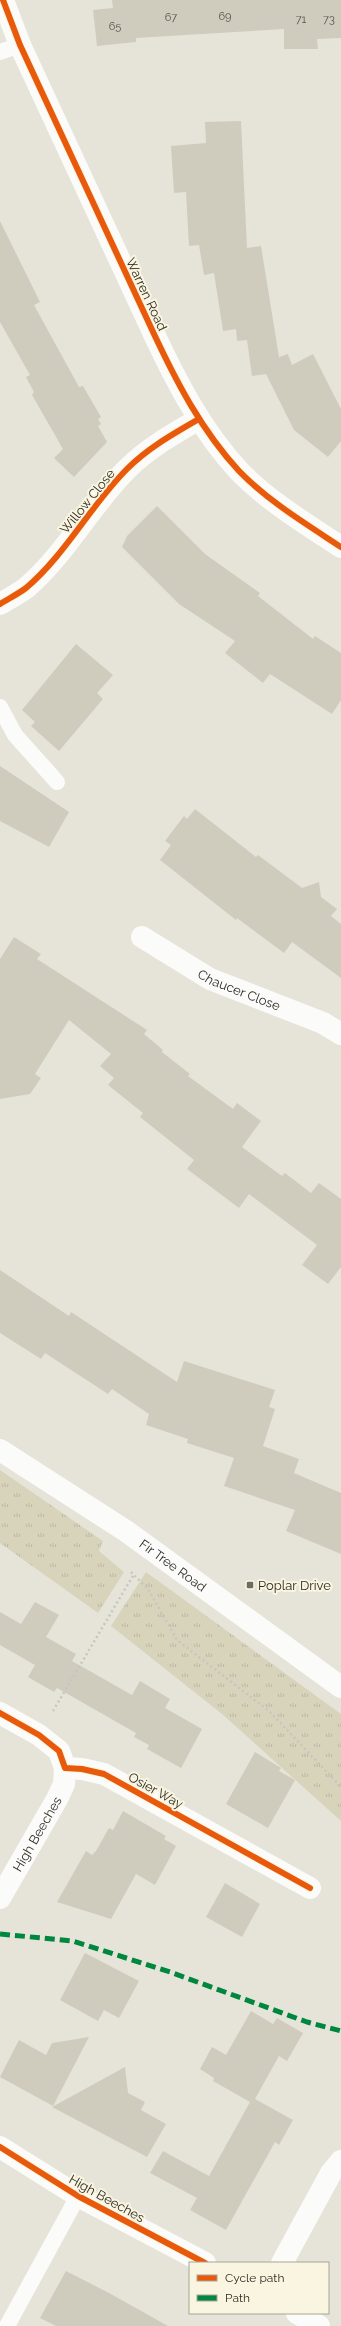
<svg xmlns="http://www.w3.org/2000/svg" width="341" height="2326" viewBox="0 0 341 2326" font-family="Raleway,sans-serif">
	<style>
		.grass { fill: url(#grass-tufts) }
		.building { fill: #cfccbe }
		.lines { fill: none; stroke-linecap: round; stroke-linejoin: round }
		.path { stroke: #c6c5c0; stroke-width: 2.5; stroke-dasharray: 2 3; stroke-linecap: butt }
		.service { stroke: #fbfbf9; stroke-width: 16 }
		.minor { stroke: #fbfbf9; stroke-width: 22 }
		.primary { stroke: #fbfbf9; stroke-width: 22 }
		.quiet { stroke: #00873e; stroke-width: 5; stroke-dasharray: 10 5; stroke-linecap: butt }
		.cycleway-casing { stroke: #f9f5e0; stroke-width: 8 }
		.cycleway { stroke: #e8590c; stroke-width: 6 }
		.poi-dot { fill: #6e6c63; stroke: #f9f5e0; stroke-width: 1.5 }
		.labels { text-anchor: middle; stroke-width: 4; stroke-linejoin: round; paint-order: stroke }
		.number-label { font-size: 11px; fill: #58564c }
		.street-label { font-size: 13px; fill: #2e2c24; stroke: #f9f5e0 }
		.poi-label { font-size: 13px; fill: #2e2c24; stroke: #f9f5e0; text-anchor: start }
	</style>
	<defs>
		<pattern id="grass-tufts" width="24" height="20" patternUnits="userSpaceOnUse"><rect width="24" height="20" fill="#d8d4bc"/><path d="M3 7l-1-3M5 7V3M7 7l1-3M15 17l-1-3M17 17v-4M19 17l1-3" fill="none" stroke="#bab6a1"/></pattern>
	</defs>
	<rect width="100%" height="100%" fill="#e6e4d9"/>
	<!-- grass -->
	<g class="grass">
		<polygon points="0,1470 103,1541 99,1551 124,1572 98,1613 0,1543"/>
		<polygon points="146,1572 341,1714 341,1821 222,1714 111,1626"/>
	</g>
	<!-- building -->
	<g class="building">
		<polygon points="112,0 341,0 341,38 317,39 318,49 284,49 284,29 136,38 136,42 97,46 93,10 113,8"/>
		<polygon points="241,121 247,248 261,246 279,357 288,354 292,365 313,354 341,409 341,441 328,457 294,430 266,374 252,376 247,340 237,341 236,329 223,331 214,273 204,275 199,245 189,246 186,192 174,193 171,146 206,143 205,122"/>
		<polygon points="0,221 40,302 34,305 79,387 83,386 101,417 98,419 101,424 98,426 107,442 74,477 54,458 63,449 32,395 34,392 26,377 30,375 0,322"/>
		<polygon points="157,506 205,554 260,593 258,596 313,639 315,636 341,653 341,700 332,714 270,674 263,683 225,653 235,641 179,604 122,547 127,536"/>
		<polygon points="76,644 113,675 97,693 103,699 59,751 31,726 35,722 22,710"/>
		<polygon points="0,766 69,812 49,847 0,821"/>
		<polygon points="195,809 256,857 258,855 302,888 319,882 321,897 337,909 331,916 341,924 341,978 292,942 284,953 237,918 236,920 160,860 171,845 165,841 184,816 187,819"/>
		<polygon points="14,937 41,954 37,959 147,1030 144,1034 163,1050 162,1052 190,1074 188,1076 233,1109 237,1103 261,1121 242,1147 282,1176 285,1173 311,1193 319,1183 341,1199 341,1267 328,1284 302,1265 317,1245 249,1194 239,1208 187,1169 194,1160 140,1117 143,1113 108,1085 114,1078 100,1066 111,1054 69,1020 35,1074 41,1078 30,1094 0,1099 0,959"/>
		<polygon points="0,1270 69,1316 71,1312 177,1382 184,1361 275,1390 269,1407 275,1409 263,1446 299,1459 294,1473 341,1493 341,1554 286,1531 295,1510 224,1486 234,1458 187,1443 188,1439 146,1425 149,1414 112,1389 108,1394 45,1353 41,1359 0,1333"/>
		<polygon points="35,1602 59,1615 46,1637 76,1654 72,1661 132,1695 140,1681 170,1699 165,1708 202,1729 181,1768 147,1749 149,1745 134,1737 136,1733 57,1688 54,1692 28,1677 35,1665 0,1645 0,1612 21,1624"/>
		<polygon points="255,1752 281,1768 279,1771 295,1780 268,1828 226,1804"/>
		<polygon points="123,1811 166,1836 164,1839 176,1846 155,1885 136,1874 111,1919 57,1902 86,1851 92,1855 96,1851 109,1828 113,1830"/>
		<polygon points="225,1883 260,1904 242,1937 206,1917"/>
		<polygon points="85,1953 139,1981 119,2018 104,2010 98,2021 60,2000"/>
		<polygon points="251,2011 273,2024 277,2018 303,2033 287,2061 279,2056 255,2099 293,2120 279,2145 275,2142 226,2230 190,2210 197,2198 150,2173 163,2151 209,2176 250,2102 213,2081 214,2078 200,2069 212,2047 226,2055"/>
		<polygon points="89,2037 53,2106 0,2077 19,2040 46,2055 52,2043"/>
		<polygon points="125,2067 128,2093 145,2102 141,2110 166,2124 147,2157 52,2107"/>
		<polygon points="66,2271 109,2293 168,2326 56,2326 40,2318"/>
	</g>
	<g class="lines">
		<!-- path -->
		<g class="path">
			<polyline points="131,1572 148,1589 177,1640 269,1711 341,1787"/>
			<polyline points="53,1711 134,1574"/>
		</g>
		<!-- service -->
		<g class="service">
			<polyline points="0,52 20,45"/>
			<polyline points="0,707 15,735 57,782"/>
			<polyline points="7,2326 78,2196"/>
		</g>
		<!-- minor -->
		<g class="minor">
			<path d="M 3,0 L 20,45 L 154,334 C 177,383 202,431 239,471 C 268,501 306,524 341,547"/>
			<path d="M 0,604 C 8,599 18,594 26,588 C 66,554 90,506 127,469 C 148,448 173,434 199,419"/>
			<path id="s1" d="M 142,937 L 210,979 L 323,1023 L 341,1034"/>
			<polyline points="0,1713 39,1735 59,1751 65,1768 82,1769 104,1774 310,1888"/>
			<path id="s2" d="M 0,1898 L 57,1799 L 64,1784 L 65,1768"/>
			<polyline points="0,2147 78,2196 205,2263"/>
			<polyline points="282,2263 331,2173 341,2161"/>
			<polyline points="297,2313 319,2326"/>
		</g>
		<!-- primary -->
		<path class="primary" id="s3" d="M 0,1450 L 126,1531 L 341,1687"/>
		<!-- quiet -->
		<polyline class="quiet" points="0,1934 73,1941 170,1972 307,2022 341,2031"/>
		<!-- cycleway casing -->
		<g class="cycleway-casing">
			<g id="cycleway">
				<path d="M 3,0 L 20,45 L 154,334 C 177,383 202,431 239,471 C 268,501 306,524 341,547"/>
				<path d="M 0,604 C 8,599 18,594 26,588 C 66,554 90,506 127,469 C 148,448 173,434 199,419"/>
				<polyline points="0,1713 39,1735 59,1751 65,1768 82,1769 104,1774 310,1888"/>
				<polyline points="0,2147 78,2196 205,2263"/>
			</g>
		</g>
		<!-- cycleway -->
		<use href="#cycleway" class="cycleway"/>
	</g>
	<!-- markers -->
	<rect class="poi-dot" x="246" y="1581" width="8" height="8" rx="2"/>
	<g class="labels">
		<!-- number labels -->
		<g class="number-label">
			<text x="225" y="20">69</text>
			<text x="171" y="21">67</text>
			<text x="301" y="23">71</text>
			<text x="329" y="23">73</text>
			<text x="115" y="30">65</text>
		</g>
		<!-- street labels -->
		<g class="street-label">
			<text transform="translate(147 294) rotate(65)" y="5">Warren Road</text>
			<text transform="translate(87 501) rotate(-51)" y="5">Willow Close</text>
			<text dy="5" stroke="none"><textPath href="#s1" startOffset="111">Chaucer Close</textPath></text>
			<text dy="5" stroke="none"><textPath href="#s3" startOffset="208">Fir Tree Road</textPath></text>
			<text transform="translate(156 1790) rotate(29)" y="5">Osier Way</text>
			<text dy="5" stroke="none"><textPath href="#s2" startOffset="74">High Beeches</textPath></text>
			<text transform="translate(107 2198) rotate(29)" y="5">High Beeches</text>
		</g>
		<!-- poi labels -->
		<g class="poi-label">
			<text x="258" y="1590">Poplar Drive</text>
		</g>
	</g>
	<!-- legend -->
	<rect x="189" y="2262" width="140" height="52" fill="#f9f5e0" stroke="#a8a595"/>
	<rect x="197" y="2275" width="20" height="6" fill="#e8590c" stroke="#a8a595"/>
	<text x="225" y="2282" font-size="12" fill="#2e2c24">Cycle path</text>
	<rect x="197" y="2295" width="20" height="6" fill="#00873e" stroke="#a8a595"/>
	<text x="225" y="2302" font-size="12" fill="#2e2c24">Path</text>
</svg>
